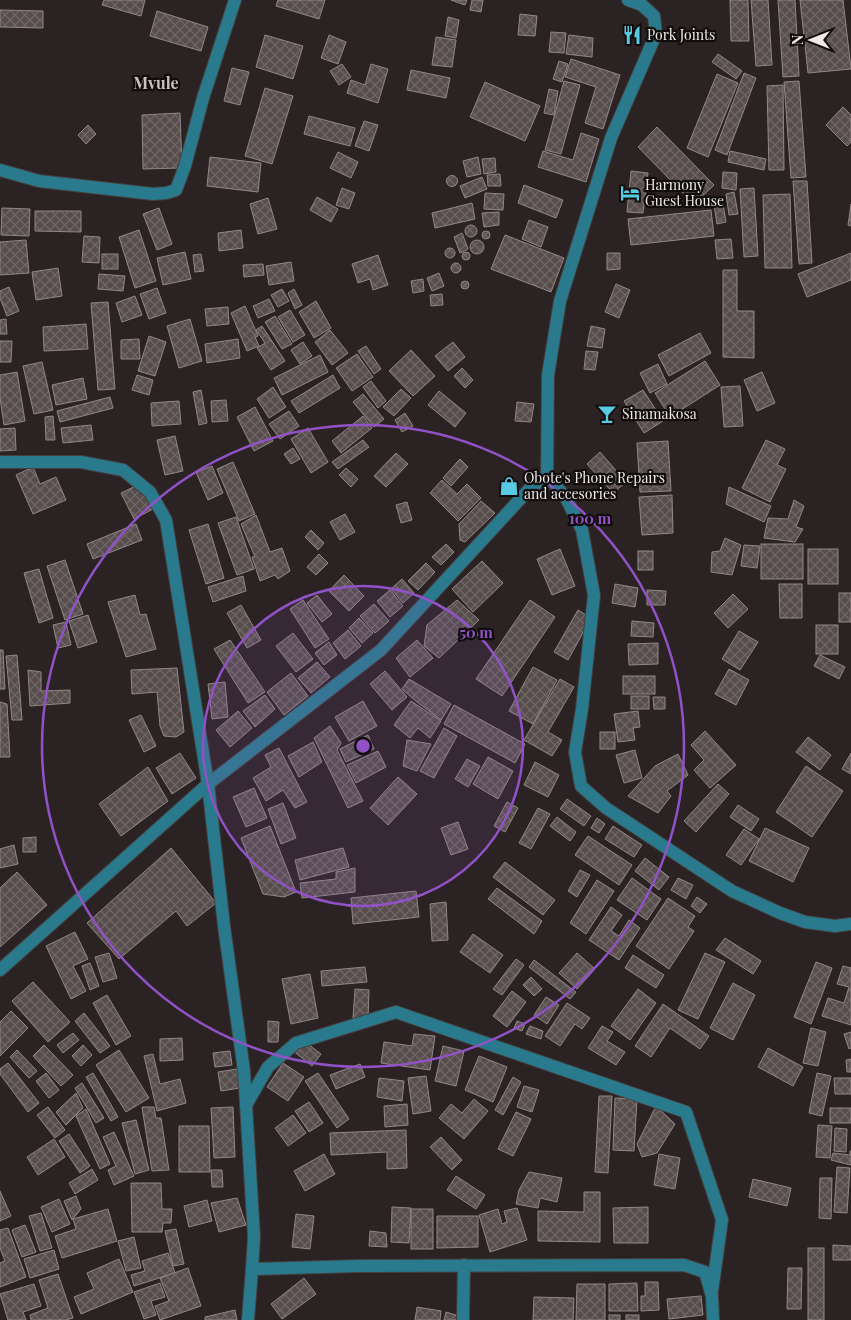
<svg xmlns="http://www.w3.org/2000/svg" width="851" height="1320" viewBox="0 0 851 1320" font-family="'Playfair Display',serif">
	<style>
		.building { fill: url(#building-cross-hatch); stroke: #928787 }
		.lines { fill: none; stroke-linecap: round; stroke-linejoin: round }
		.minor-casing { stroke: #463f3f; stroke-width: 14 }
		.minor { stroke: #297a8c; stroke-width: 12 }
		.ring { fill: none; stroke: #9252c7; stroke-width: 2.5 }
		.labels { text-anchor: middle; stroke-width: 4.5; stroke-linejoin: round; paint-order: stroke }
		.poi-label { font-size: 14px; fill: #efe9e9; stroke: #110d0d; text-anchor: start }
		.quarter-label { font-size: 16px; font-weight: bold; fill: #cbc0bf; stroke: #110d0d }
		.centre { fill: #9252c7; stroke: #110d0d; stroke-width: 2.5 }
		.ring-label { font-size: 15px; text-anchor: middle; font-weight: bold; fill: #9252c7; stroke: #110d0d; stroke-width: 4.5; stroke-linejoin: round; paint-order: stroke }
	</style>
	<defs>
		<pattern id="building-cross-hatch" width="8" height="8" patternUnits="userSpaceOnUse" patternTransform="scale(1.25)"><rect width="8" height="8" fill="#564d4c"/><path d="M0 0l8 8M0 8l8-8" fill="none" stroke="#6f6766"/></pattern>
	</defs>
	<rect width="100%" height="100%" fill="#2b2323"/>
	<!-- building -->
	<g class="building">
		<polygon points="104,0 145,0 141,16 102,5"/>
		<polygon points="278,0 325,0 319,19 276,6"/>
		<polygon points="451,0 467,0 465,5"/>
		<polygon points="472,0 483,0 481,12 470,10"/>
		<polygon points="730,0 748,0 749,41 731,41"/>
		<polygon points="751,0 768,0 772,65 756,66"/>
		<polygon points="778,0 795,0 799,76 783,77"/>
		<polygon points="800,0 843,0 851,69 808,73"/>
		<polygon points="0,10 43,11 43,28 0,27"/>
		<polygon points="157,11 208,27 201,51 150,36"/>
		<polygon points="520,14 537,16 535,36 518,35"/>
		<polygon points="448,17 459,20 456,38 445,36"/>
		<polygon points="551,32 566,33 564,53 549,52"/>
		<polygon points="265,35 303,46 293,79 256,67"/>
		<polygon points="329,35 346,42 338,64 321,58"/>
		<polygon points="569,35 593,38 592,57 566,54"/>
		<polygon points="436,37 456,40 452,67 432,65"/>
		<polygon points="718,54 742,71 736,79 712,62"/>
		<polygon points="571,59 620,75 603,129 585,123 596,87 565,77"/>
		<polygon points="559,61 568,64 562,82 553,79"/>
		<polygon points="342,64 351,77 339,85 330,71"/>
		<polygon points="371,64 388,69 378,103 347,93 351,80 365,85"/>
		<polygon points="232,68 249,72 240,105 224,101"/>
		<polygon points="411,70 450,78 446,98 407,90"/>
		<polygon points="744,73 756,78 727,155 715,150"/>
		<polygon points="717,74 738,83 708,157 687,148"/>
		<polygon points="564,81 580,85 561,154 545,150"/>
		<polygon points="799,81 806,177 791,178 784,82"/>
		<polygon points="485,82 540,106 525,141 470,117"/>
		<polygon points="783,85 784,170 769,170 767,86"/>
		<polygon points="265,88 293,96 272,164 245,156"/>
		<polygon points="549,89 558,91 554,115 544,113"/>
		<polygon points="843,107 851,115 851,142 847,146 826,125"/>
		<polygon points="180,113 182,168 143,169 142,115"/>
		<polygon points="309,116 355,128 350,146 304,134"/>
		<polygon points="364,121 378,125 369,151 355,146"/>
		<polygon points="88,125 96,134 86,144 78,135"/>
		<polygon points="657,127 714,185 694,204 638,147"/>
		<polygon points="581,133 599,139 586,182 538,167 543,151 573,160"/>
		<polygon points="730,151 766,159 764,170 728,162"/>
		<polygon points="338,152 358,162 351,178 330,168"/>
		<polygon points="210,157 261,163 258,192 207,186"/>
		<polygon points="478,157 481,174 467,177 463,161"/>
		<polygon points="495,158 496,172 484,174 482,159"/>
		<polygon points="631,171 648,173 643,213 627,212"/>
		<polygon points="723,172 737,173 736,190 722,188"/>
		<polygon points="500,174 501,186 488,186 487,175"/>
		<circle cx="452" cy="181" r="5.5"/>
		<polygon points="482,177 487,189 465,198 460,186"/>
		<polygon points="793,181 807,181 812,263 799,264"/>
		<polygon points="524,185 563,200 556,218 518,203"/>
		<polygon points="342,188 355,193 349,209 336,205"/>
		<polygon points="754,188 758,256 744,257 740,189"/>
		<polygon points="734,192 738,214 729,215 726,194"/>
		<polygon points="485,193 504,194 503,210 484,209"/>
		<polygon points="790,194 792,268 765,268 763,195"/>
		<polygon points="317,197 338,209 331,222 310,210"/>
		<polygon points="268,198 277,229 258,234 250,204"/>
		<polygon points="722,198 726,222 717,224 713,199"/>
		<polygon points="472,203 475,219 435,228 432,213"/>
		<polygon points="851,204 851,226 848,225"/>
		<polygon points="2,208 30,209 29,236 1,235"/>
		<polygon points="159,208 172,244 157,250 143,214"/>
		<polygon points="711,210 714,236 631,245 628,219"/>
		<polygon points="35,211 81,211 81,232 35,231"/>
		<polygon points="499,212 499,225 484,227 482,213"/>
		<polygon points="529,220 548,227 541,247 522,239"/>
		<circle cx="471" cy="231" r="6"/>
		<polygon points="139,230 156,281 135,288 119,237"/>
		<polygon points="241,230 243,248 219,251 218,233"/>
		<circle cx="486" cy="235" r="4"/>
		<polygon points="462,233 468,249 460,253 454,237"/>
		<polygon points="505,235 564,258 551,292 491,269"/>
		<polygon points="84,236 100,237 99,263 82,262"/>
		<polygon points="731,239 733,258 717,259 715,240"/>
		<polygon points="26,240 29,273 0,275 0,242"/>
		<circle cx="477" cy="247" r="7"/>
		<circle cx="450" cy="253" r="5"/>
		<polygon points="185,252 191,279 163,285 157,258"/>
		<circle cx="466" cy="256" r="4"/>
		<polygon points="607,253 620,253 620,269 607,270"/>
		<polygon points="851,253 851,280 807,297 798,274"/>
		<rect x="102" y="254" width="16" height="15"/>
		<polygon points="201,254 204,271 195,272 193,255"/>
		<polygon points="378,255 388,285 373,290 370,279 358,283 352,264"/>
		<polygon points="291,262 294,281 269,285 266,266"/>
		<circle cx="456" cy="268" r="5"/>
		<polygon points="263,264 264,275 244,277 243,265"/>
		<polygon points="58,268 62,296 36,300 32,272"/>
		<polygon points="723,270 737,270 737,311 754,311 754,358 723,357"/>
		<polygon points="439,273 444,286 432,291 427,278"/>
		<polygon points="99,274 125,276 123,291 98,289"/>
		<polygon points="423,279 424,291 413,293 411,281"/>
		<circle cx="465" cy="285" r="4"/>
		<polygon points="616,284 630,290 619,318 605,312"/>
		<polygon points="9,287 19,311 7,316 0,298 0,291"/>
		<polygon points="157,288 166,313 149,319 140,294"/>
		<polygon points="282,289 289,301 278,307 271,295"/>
		<polygon points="294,289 302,305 295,309 288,293"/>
		<polygon points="442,294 443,305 431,306 430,295"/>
		<polygon points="135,296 142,315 122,322 116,303"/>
		<polygon points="269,299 275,311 258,318 253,306"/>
		<polygon points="316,301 331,328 314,338 299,312"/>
		<polygon points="108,302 115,389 98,390 91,303"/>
		<polygon points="245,306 258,336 255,337 259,346 247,351 231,313"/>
		<polygon points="228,307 229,324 207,326 205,309"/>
		<polygon points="290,310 305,335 293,342 278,317"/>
		<polygon points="275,316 292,344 282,349 265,322"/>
		<polygon points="6,319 7,334 0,334 0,320"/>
		<polygon points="190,319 202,361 179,368 167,326"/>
		<polygon points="86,324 88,349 44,351 43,327"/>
		<polygon points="262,326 285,361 271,370 257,348 265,343 256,330"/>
		<polygon points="591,326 605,329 602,348 587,346"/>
		<polygon points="330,330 348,353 332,365 315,342"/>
		<polygon points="700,333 711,353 669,376 658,355"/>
		<polygon points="149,336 166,342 155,376 138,371"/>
		<polygon points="139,339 140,359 121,359 121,340"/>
		<polygon points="238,339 240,358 207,363 205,344"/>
		<polygon points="0,341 12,341 11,362 0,362"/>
		<polygon points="303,342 312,356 300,364 291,350"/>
		<polygon points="453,342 465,357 448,371 435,356"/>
		<polygon points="366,346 381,369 374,374 358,351"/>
		<polygon points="411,350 435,376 413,396 389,371"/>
		<polygon points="586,351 598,352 595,370 584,369"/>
		<polygon points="357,354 373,377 352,391 336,368"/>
		<polygon points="320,355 328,372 282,395 274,378"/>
		<polygon points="705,361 720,385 670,417 655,393"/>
		<polygon points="42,362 53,410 34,414 23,366"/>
		<polygon points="658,364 667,384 650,393 640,373"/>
		<polygon points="462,368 473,380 465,388 454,376"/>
		<polygon points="17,372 25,421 4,425 0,398 0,375"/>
		<polygon points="762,372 775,403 757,411 744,380"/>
		<polygon points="137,375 153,380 149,395 132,390"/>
		<polygon points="333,375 340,388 299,413 291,401"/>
		<polygon points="83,378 87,399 56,405 52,385"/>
		<polygon points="371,381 386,401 378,408 363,387"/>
		<polygon points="740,386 743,426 724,427 721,387"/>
		<polygon points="273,387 286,407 269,418 257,399"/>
		<polygon points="401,389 411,398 394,416 383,407"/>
		<polygon points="201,390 207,423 199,425 193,392"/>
		<polygon points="643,390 663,421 644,433 624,401"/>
		<polygon points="439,391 466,413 455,427 428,405"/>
		<polygon points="363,394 384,419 374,427 353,402"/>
		<polygon points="110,397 113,408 60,422 57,411"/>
		<polygon points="226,400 228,421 212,422 211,401"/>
		<polygon points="179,401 181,424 152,426 151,403"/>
		<polygon points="517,402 534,404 531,422 515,421"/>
		<polygon points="255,407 273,441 254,451 237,417"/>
		<polygon points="289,411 299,426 280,439 269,424"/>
		<polygon points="405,413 413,426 402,432 395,420"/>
		<polygon points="53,416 55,440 46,440 45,417"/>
		<polygon points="363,416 372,428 341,453 332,441"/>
		<polygon points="91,425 93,440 63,443 61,428"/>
		<polygon points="15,428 16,450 0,451 0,429"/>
		<polygon points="308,428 328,462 311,473 291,439"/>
		<polygon points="175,436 183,471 165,475 157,440"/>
		<polygon points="363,440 369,447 338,469 332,462"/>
		<polygon points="766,440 785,449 777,465 786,469 770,502 742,488"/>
		<polygon points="668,441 671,491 640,492 637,443"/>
		<polygon points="293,448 300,459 291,464 284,454"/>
		<polygon points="600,452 626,482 613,493 587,464"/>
		<polygon points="396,453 408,464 386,487 374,476"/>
		<polygon points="460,459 468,467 451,486 443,478"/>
		<polygon points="233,462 255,514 239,521 217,469"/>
		<polygon points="212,466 223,493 208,500 196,472"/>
		<polygon points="33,467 40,484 56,477 66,500 33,514 16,475"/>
		<polygon points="346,468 358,479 351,487 339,475"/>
		<polygon points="442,480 457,494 467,484 481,498 458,521 430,493"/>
		<polygon points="140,484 153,509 134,519 121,493"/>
		<polygon points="729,487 771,506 764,522 726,504"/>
		<polygon points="672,495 673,533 642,535 639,497"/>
		<polygon points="794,500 804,506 796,527 803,529 795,542 764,538 768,518 788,519"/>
		<polygon points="481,501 495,513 465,542 460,540 459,524"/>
		<polygon points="407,502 412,520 401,523 396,505"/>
		<polygon points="345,514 355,532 340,540 330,522"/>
		<polygon points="256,515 270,552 282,548 290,571 278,579 275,575 260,581 252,557 255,557 241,524"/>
		<polygon points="236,517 254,569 237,575 218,523"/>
		<polygon points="136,524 142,540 93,559 87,544"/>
		<polygon points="208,524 224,578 206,584 189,530"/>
		<polygon points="311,530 324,543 318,550 305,537"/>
		<polygon points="725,538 741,545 732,575 711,572 712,552 720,551"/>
		<polygon points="446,544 454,552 441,565 432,557"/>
		<rect x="761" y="544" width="42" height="35"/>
		<polygon points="744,545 760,546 757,568 741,566"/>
		<polygon points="560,549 575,586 552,595 537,559"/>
		<rect x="808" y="549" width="30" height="35"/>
		<rect x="638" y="551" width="15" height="19"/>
		<polygon points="319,554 328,563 316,575 307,567"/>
		<polygon points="65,560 83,614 65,620 47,566"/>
		<polygon points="482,561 503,583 473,612 452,589"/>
		<polygon points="426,563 435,572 418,590 408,581"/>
		<polygon points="39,569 53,618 39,623 24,573"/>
		<polygon points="344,575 364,596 349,611 329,591"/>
		<polygon points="243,576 246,591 213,602 208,587"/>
		<polygon points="402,579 414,593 403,603 391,589"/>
		<polygon points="615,584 638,588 635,607 612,603"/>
		<polygon points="779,584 802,584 802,618 780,618"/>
		<polygon points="390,590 403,606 390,617 377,601"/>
		<polygon points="647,590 666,591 665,605 647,605"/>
		<rect x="839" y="593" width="12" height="29"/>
		<polygon points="733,594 748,609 728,628 714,613"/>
		<polygon points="135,595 140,615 146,614 156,649 126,657 108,602"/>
		<polygon points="317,595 332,614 322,622 307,603"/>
		<polygon points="303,600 329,639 315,648 290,609"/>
		<polygon points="457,600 479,620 439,658 424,646 427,625"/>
		<polygon points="530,600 555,617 502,696 476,679"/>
		<polygon points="374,604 389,621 375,633 360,616"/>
		<polygon points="241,605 261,640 247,648 227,613"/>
		<polygon points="578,610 591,618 568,660 554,652"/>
		<polygon points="88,615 97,642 78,648 69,621"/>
		<polygon points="359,618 373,633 362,643 349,628"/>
		<polygon points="632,621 654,623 653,637 631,636"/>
		<polygon points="66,622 71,645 58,648 53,625"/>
		<rect x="816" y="625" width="22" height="29"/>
		<polygon points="348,630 361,646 345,659 333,643"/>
		<polygon points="739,631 758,642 740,670 722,659"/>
		<polygon points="293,633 313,659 296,672 276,646"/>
		<polygon points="230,640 265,692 248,703 214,649"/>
		<polygon points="417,640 433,658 410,677 396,658"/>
		<polygon points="329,642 337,655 324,665 315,653"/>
		<polygon points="658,643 658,664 629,665 628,644"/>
		<polygon points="0,650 3,650 5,689 0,689"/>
		<polygon points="17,655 22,720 12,720 6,656"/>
		<polygon points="820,655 845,667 839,679 814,666"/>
		<polygon points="317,662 330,677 311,693 298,678"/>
		<polygon points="533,667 557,680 533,724 509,711"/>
		<polygon points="177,668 184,732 176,737 164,736 160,726 157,692 132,694 131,670"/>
		<polygon points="729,669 749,680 736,705 715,694"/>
		<polygon points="28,670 41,672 41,691 70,690 70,703 30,706"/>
		<polygon points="385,671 407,697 392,710 370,684"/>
		<polygon points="291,673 308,696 284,715 267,692"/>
		<rect x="623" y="676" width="32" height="18"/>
		<polygon points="409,679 451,704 441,720 417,702 402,689"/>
		<polygon points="560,679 574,687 548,732 562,740 552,756 524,740"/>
		<polygon points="225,682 228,717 212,719 208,684"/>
		<polygon points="265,695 275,709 255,727 243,711"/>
		<rect x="631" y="696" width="18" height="13"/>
		<polygon points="653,697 665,697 665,709 654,709"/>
		<polygon points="363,701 377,726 349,741 335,717"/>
		<polygon points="411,701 441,721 430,738 418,728 410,738 394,725"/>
		<polygon points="0,702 7,704 10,757 0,757"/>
		<polygon points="454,705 525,744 515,763 444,724"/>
		<polygon points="238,711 252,728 230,747 216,730"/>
		<polygon points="638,711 640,727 633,728 635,740 618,742 614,714"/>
		<polygon points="141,715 156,746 144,752 129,720"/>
		<polygon points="330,726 341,743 337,750 363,801 348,808 314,738"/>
		<polygon points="444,728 457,736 434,778 420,771"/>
		<polygon points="705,731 736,765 710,788 694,770 704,760 691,745"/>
		<rect x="600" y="732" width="15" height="17"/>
		<polygon points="368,735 374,749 346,762 340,749"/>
		<polygon points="808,737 831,755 820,770 796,752"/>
		<polygon points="407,740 431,744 417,771 403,766"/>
		<polygon points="313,742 322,762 299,777 288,756"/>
		<polygon points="279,748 307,802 295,808 283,790 266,801 253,778 271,767 265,755"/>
		<polygon points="635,750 642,778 624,783 616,755"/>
		<polygon points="378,751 386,767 356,783 347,765"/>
		<polygon points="180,753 196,778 172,794 156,768"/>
		<polygon points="851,753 851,774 842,769"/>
		<polygon points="678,754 688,775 667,791 671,796 658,813 628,796 655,766"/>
		<polygon points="488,757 513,771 498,799 473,784"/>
		<polygon points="467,759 480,766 468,787 455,779"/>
		<polygon points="535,762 559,775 548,797 524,785"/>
		<polygon points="806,766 843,791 812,837 776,812"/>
		<polygon points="148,767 168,801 121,836 99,804"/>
		<polygon points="398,777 417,794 388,825 370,808"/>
		<polygon points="718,784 729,794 696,832 684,821"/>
		<polygon points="254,788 267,818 246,827 233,797"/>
		<polygon points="567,799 591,816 584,826 560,809"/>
		<polygon points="507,802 518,808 505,832 494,826"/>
		<polygon points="283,803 296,838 281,844 268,809"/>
		<polygon points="738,805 759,819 751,831 730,817"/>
		<polygon points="538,808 550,814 531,849 519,843"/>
		<polygon points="557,817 576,832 570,841 550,826"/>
		<polygon points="597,818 605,824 599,833 591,828"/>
		<polygon points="458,822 468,849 451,855 441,828"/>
		<polygon points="270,826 296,892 284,897 263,894 241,838"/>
		<polygon points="613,826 642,845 634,857 605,839"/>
		<polygon points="765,828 809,848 793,882 749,861"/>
		<polygon points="744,829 759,839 741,865 726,855"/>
		<polygon points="588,836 632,865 619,885 575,855"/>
		<polygon points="36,837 36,852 23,852 23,838"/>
		<polygon points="14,845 18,864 0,868 0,849"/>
		<polygon points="171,848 216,903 187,926 176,911 119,959 87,923"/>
		<polygon points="343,848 349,867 300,880 295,860"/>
		<polygon points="645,858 669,877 659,890 635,871"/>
		<polygon points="505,862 555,900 543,915 493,877"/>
		<polygon points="355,868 355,892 302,898 300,883 336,879 336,872"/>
		<polygon points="580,870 590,875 577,897 568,891"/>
		<polygon points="17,872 47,905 0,947 0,888"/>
		<polygon points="632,878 661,899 647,920 617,900"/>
		<polygon points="678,878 693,885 686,899 671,890"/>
		<polygon points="597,880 614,891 586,934 570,923"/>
		<polygon points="497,888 542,921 534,934 488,899"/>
		<polygon points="416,891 419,917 353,924 351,898"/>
		<polygon points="697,897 707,904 700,913 691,906"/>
		<polygon points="668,898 695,916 688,927 694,931 669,969 636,946"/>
		<polygon points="446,902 448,940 432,941 430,904"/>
		<polygon points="611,907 622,915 611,931 619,936 629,920 640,928 619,960 589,940"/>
		<polygon points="75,932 88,959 73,966 86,991 71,999 46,946"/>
		<polygon points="473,934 503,955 490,973 460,952"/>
		<polygon points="725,938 761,961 753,974 716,950"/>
		<polygon points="109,953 117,978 103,982 95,957"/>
		<polygon points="577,953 595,969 577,989 559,973"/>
		<polygon points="705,953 725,962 698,1019 678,1010"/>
		<polygon points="633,955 664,975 656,988 625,968"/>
		<polygon points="516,959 524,965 502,995 493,989"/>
		<polygon points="534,960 576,992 570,999 529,967"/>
		<polygon points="816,962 832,968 811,1024 794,1017"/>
		<polygon points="90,963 99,986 90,990 82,966"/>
		<polygon points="843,966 851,968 851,1025 822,1016 828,998 844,1003 849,987 837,984"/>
		<polygon points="365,967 367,982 322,986 321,971"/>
		<polygon points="310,974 318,1018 291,1024 282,979"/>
		<polygon points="531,977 542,989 534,996 523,985"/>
		<polygon points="33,982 70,1022 48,1042 12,1001"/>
		<polygon points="733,983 755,995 733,1040 710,1028"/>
		<polygon points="355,989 369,990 368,1019 353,1018"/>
		<polygon points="638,989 656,1003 630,1040 611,1026"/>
		<polygon points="512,991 526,1002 507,1027 493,1016"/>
		<polygon points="107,995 131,1036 116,1045 93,1003"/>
		<polygon points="546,997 559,1005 547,1024 534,1015"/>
		<polygon points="567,1003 590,1018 582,1029 575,1024 560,1046 545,1036"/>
		<polygon points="663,1004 709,1036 700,1049 670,1028 651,1057 635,1046"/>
		<polygon points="11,1011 28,1028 0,1056 0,1022"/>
		<polygon points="84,1013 110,1046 100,1053 75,1021"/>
		<polygon points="268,1021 279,1022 278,1042 268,1042"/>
		<polygon points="517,1021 525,1024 522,1031 514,1028"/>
		<polygon points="530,1026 543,1031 541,1039 526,1034"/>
		<polygon points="602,1026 613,1032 607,1041 625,1052 616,1065 588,1048"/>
		<polygon points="811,1028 826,1032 818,1066 803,1063"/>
		<polygon points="851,1032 851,1048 849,1049 844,1034"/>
		<polygon points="73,1033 79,1040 63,1053 57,1045"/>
		<polygon points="414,1034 435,1036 430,1070 381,1063 384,1042 412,1046"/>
		<polygon points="182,1038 183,1060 160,1061 160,1039"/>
		<polygon points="300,1038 321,1054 312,1066 292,1050"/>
		<polygon points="44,1045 73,1075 61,1086 33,1056"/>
		<polygon points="83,1045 92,1055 81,1066 72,1056"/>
		<polygon points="443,1046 464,1051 456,1086 435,1081"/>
		<polygon points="768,1048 803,1067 793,1086 758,1067"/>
		<polygon points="17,1050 37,1071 29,1078 10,1057"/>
		<polygon points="119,1050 149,1098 126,1112 96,1065"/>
		<polygon points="230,1051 232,1065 215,1067 213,1053"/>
		<polygon points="153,1054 160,1084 180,1079 186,1103 157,1111 144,1056"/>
		<polygon points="479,1056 507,1067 493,1102 465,1090"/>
		<polygon points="851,1059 851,1072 847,1072 846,1060"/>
		<polygon points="8,1063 39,1103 28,1112 0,1074 0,1069"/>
		<polygon points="283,1063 304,1077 288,1101 267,1087"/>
		<polygon points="360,1064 365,1077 336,1089 330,1075"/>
		<polygon points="237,1069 240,1088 221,1091 218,1072"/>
		<polygon points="46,1073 59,1090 49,1098 36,1081"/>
		<polygon points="93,1073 118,1117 111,1121 86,1077"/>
		<polygon points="318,1073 349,1119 337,1128 305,1081"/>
		<polygon points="817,1073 831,1076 822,1116 809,1113"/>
		<polygon points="426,1076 431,1111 413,1114 408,1078"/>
		<polygon points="513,1077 521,1082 503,1115 495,1110"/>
		<polygon points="379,1078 404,1081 402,1101 377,1097"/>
		<polygon points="834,1078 851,1078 851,1094 835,1094"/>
		<polygon points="82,1083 104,1118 96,1123 75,1088"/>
		<polygon points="524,1086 539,1090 532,1112 517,1107"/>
		<polygon points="76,1093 83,1108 66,1125 56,1112"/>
		<polygon points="599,1096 612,1096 608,1173 595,1172"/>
		<polygon points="615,1098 637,1099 634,1151 613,1150"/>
		<polygon points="474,1099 488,1111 464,1139 439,1118 451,1104 462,1113"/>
		<polygon points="309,1102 323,1123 309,1132 295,1111"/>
		<polygon points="407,1104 408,1125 385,1127 384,1106"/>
		<polygon points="656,1106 675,1124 657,1153 642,1157 637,1144"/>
		<polygon points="48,1107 65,1130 55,1138 37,1115"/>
		<polygon points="142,1107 154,1107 156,1118 161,1118 169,1170 152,1171"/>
		<polygon points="233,1107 235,1157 214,1158 211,1108"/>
		<rect x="830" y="1108" width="21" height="15"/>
		<polygon points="86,1109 110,1164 100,1169 76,1116"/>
		<polygon points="516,1112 531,1119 513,1156 498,1149"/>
		<polygon points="293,1115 306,1133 288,1146 275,1128"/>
		<polygon points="136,1120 149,1170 135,1174 122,1123"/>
		<polygon points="818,1125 832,1126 830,1158 816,1157"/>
		<polygon points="179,1126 209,1126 210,1172 179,1172"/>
		<polygon points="835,1128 847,1129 846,1152 834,1151"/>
		<polygon points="406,1130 407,1168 387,1169 387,1152 331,1155 330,1133"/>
		<polygon points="114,1132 134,1176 114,1185 108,1170 116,1166 103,1137"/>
		<polygon points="69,1134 90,1166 80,1173 59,1141"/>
		<polygon points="441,1137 462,1160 452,1170 430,1147"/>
		<polygon points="54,1139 65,1157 38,1175 27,1157"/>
		<polygon points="850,1151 851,1151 851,1165 831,1160 833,1153 850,1155"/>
		<polygon points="324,1154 335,1174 305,1191 294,1171"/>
		<polygon points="659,1154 680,1158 675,1189 654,1185"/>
		<polygon points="837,1167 850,1168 847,1213 834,1212"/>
		<polygon points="92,1169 98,1180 75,1194 69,1183"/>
		<polygon points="211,1170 222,1170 223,1187 212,1187"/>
		<polygon points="529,1172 562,1178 557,1202 540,1198 538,1208 516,1204 519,1190"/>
		<polygon points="456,1176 485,1195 476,1209 447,1190"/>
		<polygon points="820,1178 832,1178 831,1219 819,1218"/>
		<polygon points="753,1179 791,1188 787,1206 749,1197"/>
		<polygon points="131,1183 161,1183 162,1209 172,1209 171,1223 163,1223 162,1232 132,1232"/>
		<polygon points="0,1191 11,1216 0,1221"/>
		<polygon points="584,1192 600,1192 600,1242 538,1241 538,1211 584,1212"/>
		<polygon points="76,1196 81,1209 72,1220 64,1201"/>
		<polygon points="237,1198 246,1225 219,1232 211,1203"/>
		<polygon points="59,1199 70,1224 52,1232 41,1207"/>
		<polygon points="207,1200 212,1221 189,1227 184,1206"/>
		<polygon points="392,1207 411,1208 409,1243 391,1242"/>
		<polygon points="648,1207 648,1243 614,1243 613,1208"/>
		<polygon points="517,1208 527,1240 490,1252 479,1215 498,1209 502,1224 507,1222 504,1211"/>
		<polygon points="108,1209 117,1241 62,1258 55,1236 76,1229 73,1219"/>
		<rect x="411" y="1209" width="22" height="40"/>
		<polygon points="41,1213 52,1248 40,1251 29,1216"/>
		<polygon points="296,1214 314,1216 310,1249 292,1247"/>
		<polygon points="437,1216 478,1216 478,1247 437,1248"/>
		<polygon points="25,1225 36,1252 22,1257 12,1230"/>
		<polygon points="8,1228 26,1277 0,1287 0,1263 5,1261 0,1248 0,1230"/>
		<polygon points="176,1229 184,1264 173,1266 165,1231"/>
		<polygon points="370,1231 386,1233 387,1247 369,1246"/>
		<polygon points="134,1237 141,1268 126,1271 118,1241"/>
		<polygon points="833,1245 851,1246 851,1260 833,1260"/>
		<rect x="808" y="1248" width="16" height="72"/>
		<polygon points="54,1250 59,1269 30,1278 24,1259"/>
		<polygon points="168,1253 175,1273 134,1286 131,1275 145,1271 142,1261"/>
		<polygon points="119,1259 133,1292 81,1314 74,1297 94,1289 87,1273"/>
		<polygon points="188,1268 201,1306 160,1320 155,1306 169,1301 160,1278"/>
		<polygon points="788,1268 802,1268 801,1309 787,1309"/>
		<polygon points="58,1274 73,1318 66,1320 31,1320 30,1315 48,1308 39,1280"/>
		<polygon points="304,1278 316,1294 282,1319 271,1304"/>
		<polygon points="645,1282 658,1282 659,1310 641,1311 641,1296 645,1296"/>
		<polygon points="160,1283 165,1297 151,1301 156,1315 144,1319 134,1292"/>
		<polygon points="637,1283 638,1311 609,1311 609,1284"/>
		<polygon points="34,1284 41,1306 23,1312 26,1320 8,1320 0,1294"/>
		<polygon points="577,1284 605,1284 605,1320 576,1320"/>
		<polygon points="701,1296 703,1315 669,1319 667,1299"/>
		<polygon points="534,1297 574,1298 573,1320 533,1320"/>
		<polygon points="417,1307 441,1311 440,1320 415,1320"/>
		<polygon points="235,1310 237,1320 205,1320 205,1317"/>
		<polygon points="446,1312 462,1317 461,1320 444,1320"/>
		<rect x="609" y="1315" width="11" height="5"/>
		<rect x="626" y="1315" width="13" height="5"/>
	</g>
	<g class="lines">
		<!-- minor casing -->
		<g class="minor-casing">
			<g id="minor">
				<polyline points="0,170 39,181 153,194 166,193 176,190 185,166 203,98 235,0"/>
				<polyline points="0,462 81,462 123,470 150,492 166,520 208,784 224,926 244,1071 254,1237 252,1269 358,1266 684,1265 705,1272 712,1296 713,1320"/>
				<polyline points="547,480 548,375 560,301 611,138 656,34 654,16 642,5 628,0"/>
				<polyline points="0,970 208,784 381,650 534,484 547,480 553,482 566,498 582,530 594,595 582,709 575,752 581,786 606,808 732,891 780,913 805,922 835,926 851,924"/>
				<polyline points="246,1105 268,1067 296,1043 396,1012 686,1112 722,1220 712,1291"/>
				<polyline points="248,1320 252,1269"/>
				<polyline points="463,1320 464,1265"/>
			</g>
		</g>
		<!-- minor -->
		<use href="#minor" class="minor"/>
	</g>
	<!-- distance rings -->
	<circle cx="363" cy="746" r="160" fill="#9252c7" fill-opacity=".12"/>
	<g class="ring">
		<circle cx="363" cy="746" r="160"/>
		<circle cx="363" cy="746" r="321"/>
	</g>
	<!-- icons -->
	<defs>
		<g id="restaurant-bare" transform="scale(1.5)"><path d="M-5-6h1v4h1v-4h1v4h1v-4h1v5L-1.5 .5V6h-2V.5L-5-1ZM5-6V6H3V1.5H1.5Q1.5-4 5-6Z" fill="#57c9e2" stroke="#110d0d" stroke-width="2.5" paint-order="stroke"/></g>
		<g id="hotel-bare" transform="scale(1.5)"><path d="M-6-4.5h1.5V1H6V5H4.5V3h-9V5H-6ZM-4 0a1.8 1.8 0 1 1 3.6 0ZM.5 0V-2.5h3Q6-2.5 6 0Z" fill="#57c9e2" stroke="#110d0d" stroke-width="2.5" paint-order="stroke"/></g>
		<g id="bar-bare" transform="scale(1.5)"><path d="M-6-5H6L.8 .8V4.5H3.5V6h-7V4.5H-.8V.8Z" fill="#57c9e2" stroke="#110d0d" stroke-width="2.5" paint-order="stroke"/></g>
		<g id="shop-bare" transform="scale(1.5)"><path d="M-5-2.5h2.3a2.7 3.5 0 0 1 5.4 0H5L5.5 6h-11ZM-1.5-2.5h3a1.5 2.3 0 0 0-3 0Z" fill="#57c9e2" stroke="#110d0d" stroke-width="2.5" paint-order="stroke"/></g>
	</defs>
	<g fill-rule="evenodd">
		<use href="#restaurant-bare" x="632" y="35"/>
		<use href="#hotel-bare" x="630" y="193"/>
		<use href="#bar-bare" x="607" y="414"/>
		<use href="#shop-bare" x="509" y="486"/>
	</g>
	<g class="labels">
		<!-- poi labels -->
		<g class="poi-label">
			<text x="647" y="40">Pork Joints</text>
			<text x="645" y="190">Harmony<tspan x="645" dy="16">Guest House</tspan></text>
			<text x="622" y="419">Sinamakosa</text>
			<text x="524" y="483">Obote's Phone Repairs<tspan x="524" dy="16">and accesories</tspan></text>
		</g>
		<!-- quarter labels -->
		<g class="quarter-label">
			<text x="156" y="89">Mvule</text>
		</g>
	</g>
	<circle cx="363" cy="746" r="8" class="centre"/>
	<g class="ring-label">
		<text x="590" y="524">100 m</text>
		<text x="476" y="638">50 m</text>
	</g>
	<!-- north arrow -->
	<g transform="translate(811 40) rotate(270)" stroke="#110d0d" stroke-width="4" paint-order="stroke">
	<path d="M0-4L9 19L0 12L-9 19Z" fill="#efe9e9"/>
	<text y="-8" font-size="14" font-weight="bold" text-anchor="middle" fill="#efe9e9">N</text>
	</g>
</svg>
